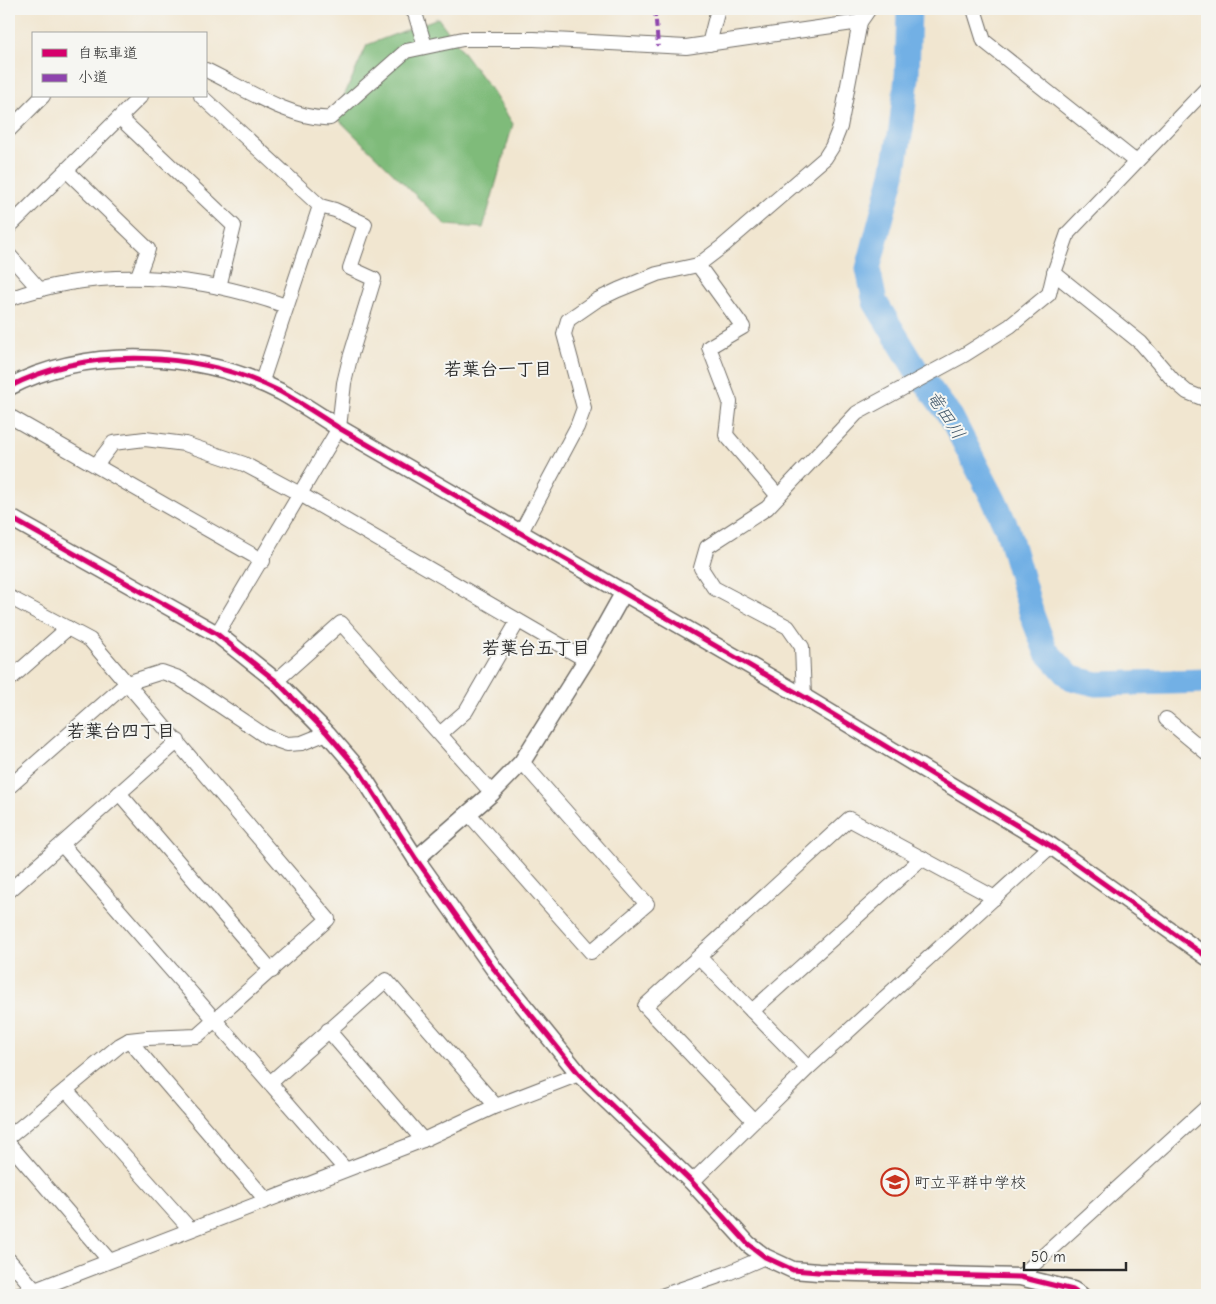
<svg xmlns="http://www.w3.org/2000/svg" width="1216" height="1304" viewBox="0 0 1216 1304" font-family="'Comic Neue','Klee One',sans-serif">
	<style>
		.forest { fill: #7fbb7a; stroke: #557352 }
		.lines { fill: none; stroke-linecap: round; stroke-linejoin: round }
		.river { stroke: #72b0e5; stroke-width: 25 }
		.minor-casing { stroke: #706c65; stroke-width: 16 }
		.tertiary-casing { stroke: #706c65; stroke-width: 19 }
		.minor { stroke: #fff; stroke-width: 14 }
		.tertiary { stroke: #fff; stroke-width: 16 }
		.quiet { stroke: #8e44ad; stroke-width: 4; stroke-dasharray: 8 4; stroke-linecap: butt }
		.cycleway-casing { stroke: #f6f6f2; stroke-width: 8 }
		.cycleway { stroke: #d6006c; stroke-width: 5 }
		.labels { text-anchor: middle; stroke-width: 4; stroke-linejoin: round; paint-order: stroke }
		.poi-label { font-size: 16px; fill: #2b2b2b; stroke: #f6f6f2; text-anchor: start }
		.neighbourhood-label { font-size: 18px; font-weight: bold; fill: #2b2b2b; stroke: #f6f6f2 }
		.water-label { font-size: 18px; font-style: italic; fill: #445a6c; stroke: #f6f6f2 }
	</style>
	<rect width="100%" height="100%" fill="#f6f6f2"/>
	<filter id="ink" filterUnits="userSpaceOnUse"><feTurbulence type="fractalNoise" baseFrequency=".02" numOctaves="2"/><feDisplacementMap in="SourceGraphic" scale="10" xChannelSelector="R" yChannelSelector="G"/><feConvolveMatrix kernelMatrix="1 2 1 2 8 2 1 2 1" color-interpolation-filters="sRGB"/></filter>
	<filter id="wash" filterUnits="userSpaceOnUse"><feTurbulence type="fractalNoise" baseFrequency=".0096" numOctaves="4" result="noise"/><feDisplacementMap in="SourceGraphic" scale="20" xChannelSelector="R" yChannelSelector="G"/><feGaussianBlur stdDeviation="1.12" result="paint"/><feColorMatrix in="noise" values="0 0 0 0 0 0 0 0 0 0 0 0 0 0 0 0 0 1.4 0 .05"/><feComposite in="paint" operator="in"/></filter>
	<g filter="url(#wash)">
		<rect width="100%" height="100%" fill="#f1e6d0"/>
		<!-- forest -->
		<polygon class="forest" points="438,18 492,91 513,124 483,228 446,225 335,116 367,45"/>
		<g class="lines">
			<!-- river -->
			<polyline class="river" points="909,9 907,77 901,129 893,174 868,269 875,302 918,373 951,417 994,500 1008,531 1032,615 1046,651 1071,678 1097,684 1207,681"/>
		</g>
	</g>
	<g filter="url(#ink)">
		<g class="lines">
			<!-- minor casing -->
			<g class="minor-casing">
				<g id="minor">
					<polyline points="411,9 415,13 425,46"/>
					<polyline points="974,9 984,41 1136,162"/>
					<polyline points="709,44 718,9"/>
					<path d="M 206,70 C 240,86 293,121 330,118 L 406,51 L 463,39 L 534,39 L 686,47 L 860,22"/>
					<polyline points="201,96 320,206 335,210 365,224 350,268 374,279 350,358 344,383 339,428 217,634"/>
					<polyline points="120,118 234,226 219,287"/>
					<polyline points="9,130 43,96"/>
					<polyline points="67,171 148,249 138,276"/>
					<polyline points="9,227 141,96"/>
					<polyline points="9,255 40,290"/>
					<polyline points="698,265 743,327 709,347 730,402 726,435 778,496"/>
					<polyline points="1054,273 1141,343 1173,380 1187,392 1207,400"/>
					<path d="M 9,299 C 100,266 196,274 286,306"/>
					<polyline points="261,384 320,206"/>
					<polyline points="9,416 263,561"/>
					<polyline points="97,464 113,443 145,439 185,444 244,464 300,494 586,660"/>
					<polyline points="521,532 577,427 584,408 564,334 568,320 597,300 618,290 657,274 698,265 723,246 825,158 832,147 840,127 860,22 869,9"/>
					<polyline points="9,597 90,640 328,919 197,1036 147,1038 129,1040 120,1045 9,1137"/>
					<polyline points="9,680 68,628"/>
					<polyline points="276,681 341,623 492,793"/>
					<polyline points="804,697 802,647 788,627 714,588 701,568 707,547 767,508 857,413 964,355 1010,326 1049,294 1054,273 1068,233 1207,88"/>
					<polyline points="1166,719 1207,753"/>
					<polyline points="441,733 466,711 518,621"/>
					<polyline points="9,787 127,683 162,672 179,678 267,737 287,744 302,743 327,733"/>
					<polyline points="119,793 272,971"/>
					<polyline points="469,814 591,952 647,904 522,762"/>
					<polyline points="63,846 345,1169"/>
					<polyline points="9,891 178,741"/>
					<polyline points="699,957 808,1068"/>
					<polyline points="752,1011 922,858"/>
					<polyline points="328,1030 423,1140"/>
					<polyline points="129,1040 266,1200"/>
					<polyline points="270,1083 386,980 496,1106"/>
					<polyline points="66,1090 190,1229"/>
					<polyline points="753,1120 645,1006 849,819 995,898"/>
					<polyline points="9,1144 109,1260"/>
					<polyline points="692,1182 808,1068 1051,846"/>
					<polyline points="9,1260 35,1290"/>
					<polyline points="1020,1277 1207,1107"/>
					<polyline points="16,1295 35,1290 423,1140 496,1106 579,1074"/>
					<polyline points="664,1295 728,1273 765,1257"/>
				</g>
			</g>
			<!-- tertiary casing -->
			<g class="tertiary-casing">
				<g id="tertiary">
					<path d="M 9,387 C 89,345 201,351 281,392 C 301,403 320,416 339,428 L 804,697 L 1051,846 L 1207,957"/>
					<polyline points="9,517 217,634 276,681 327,733 358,769 416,859 494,969 579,1074 692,1182 748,1244 765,1257 793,1270 818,1272 1020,1277 1073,1290 1081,1295"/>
					<polyline points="416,859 492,793 522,762 586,660 624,592"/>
				</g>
			</g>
			<!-- minor -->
			<use href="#minor" class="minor"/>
			<!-- tertiary -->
			<use href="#tertiary" class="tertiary"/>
			<!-- quiet -->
			<polyline class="quiet" points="655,9 658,46"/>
			<!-- cycleway casing -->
			<g class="cycleway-casing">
				<g id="cycleway">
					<path d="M 9,387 C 89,345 201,351 281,392 C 301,403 320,416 339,428 L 804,697 L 1051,846 L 1207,957"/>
					<polyline points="9,517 217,634 276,681 327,733 358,769 416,859 494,969 579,1074 692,1182 748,1244 765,1257 793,1270 818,1272 1020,1277 1073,1290 1081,1295"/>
				</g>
			</g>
			<!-- cycleway -->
			<use href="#cycleway" class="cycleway"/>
		</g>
	</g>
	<!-- icons -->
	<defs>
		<g id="school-ring" transform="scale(1.4375)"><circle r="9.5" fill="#f6f6f2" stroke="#c8321e" stroke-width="1.5"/><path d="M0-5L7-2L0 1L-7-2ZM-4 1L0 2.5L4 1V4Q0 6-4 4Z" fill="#c8321e"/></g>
	</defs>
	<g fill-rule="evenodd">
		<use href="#school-ring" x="895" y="1182"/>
	</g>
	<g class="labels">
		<!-- poi labels -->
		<g class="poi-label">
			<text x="914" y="1188">町立平群中学校</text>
		</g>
		<!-- neighbourhood labels -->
		<g class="neighbourhood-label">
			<text x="498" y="375">若葉台一丁目</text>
			<text x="536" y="654">若葉台五丁目</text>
			<text x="121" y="737">若葉台四丁目</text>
		</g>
		<!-- water labels -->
		<g class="water-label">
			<text transform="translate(946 415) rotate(57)" y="6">竜田川</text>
		</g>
	</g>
	<!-- margin -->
	<rect width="1216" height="1304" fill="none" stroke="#f6f6f2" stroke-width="30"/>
	<!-- legend -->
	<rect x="32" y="32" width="175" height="65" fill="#f6f6f2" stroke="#a5a5a2"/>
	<rect x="42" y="49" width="25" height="8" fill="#d6006c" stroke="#a5a5a2"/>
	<text x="78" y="58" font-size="15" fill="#2b2b2b">自転車道</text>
	<rect x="42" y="74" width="25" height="8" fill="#8e44ad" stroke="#a5a5a2"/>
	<text x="78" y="82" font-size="15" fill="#2b2b2b">小道</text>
	<!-- scale -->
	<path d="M1024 1262v8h102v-8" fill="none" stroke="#2b2b2b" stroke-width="2.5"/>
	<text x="1031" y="1262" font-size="15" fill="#2b2b2b" stroke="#f6f6f2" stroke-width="4" paint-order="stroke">50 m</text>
</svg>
